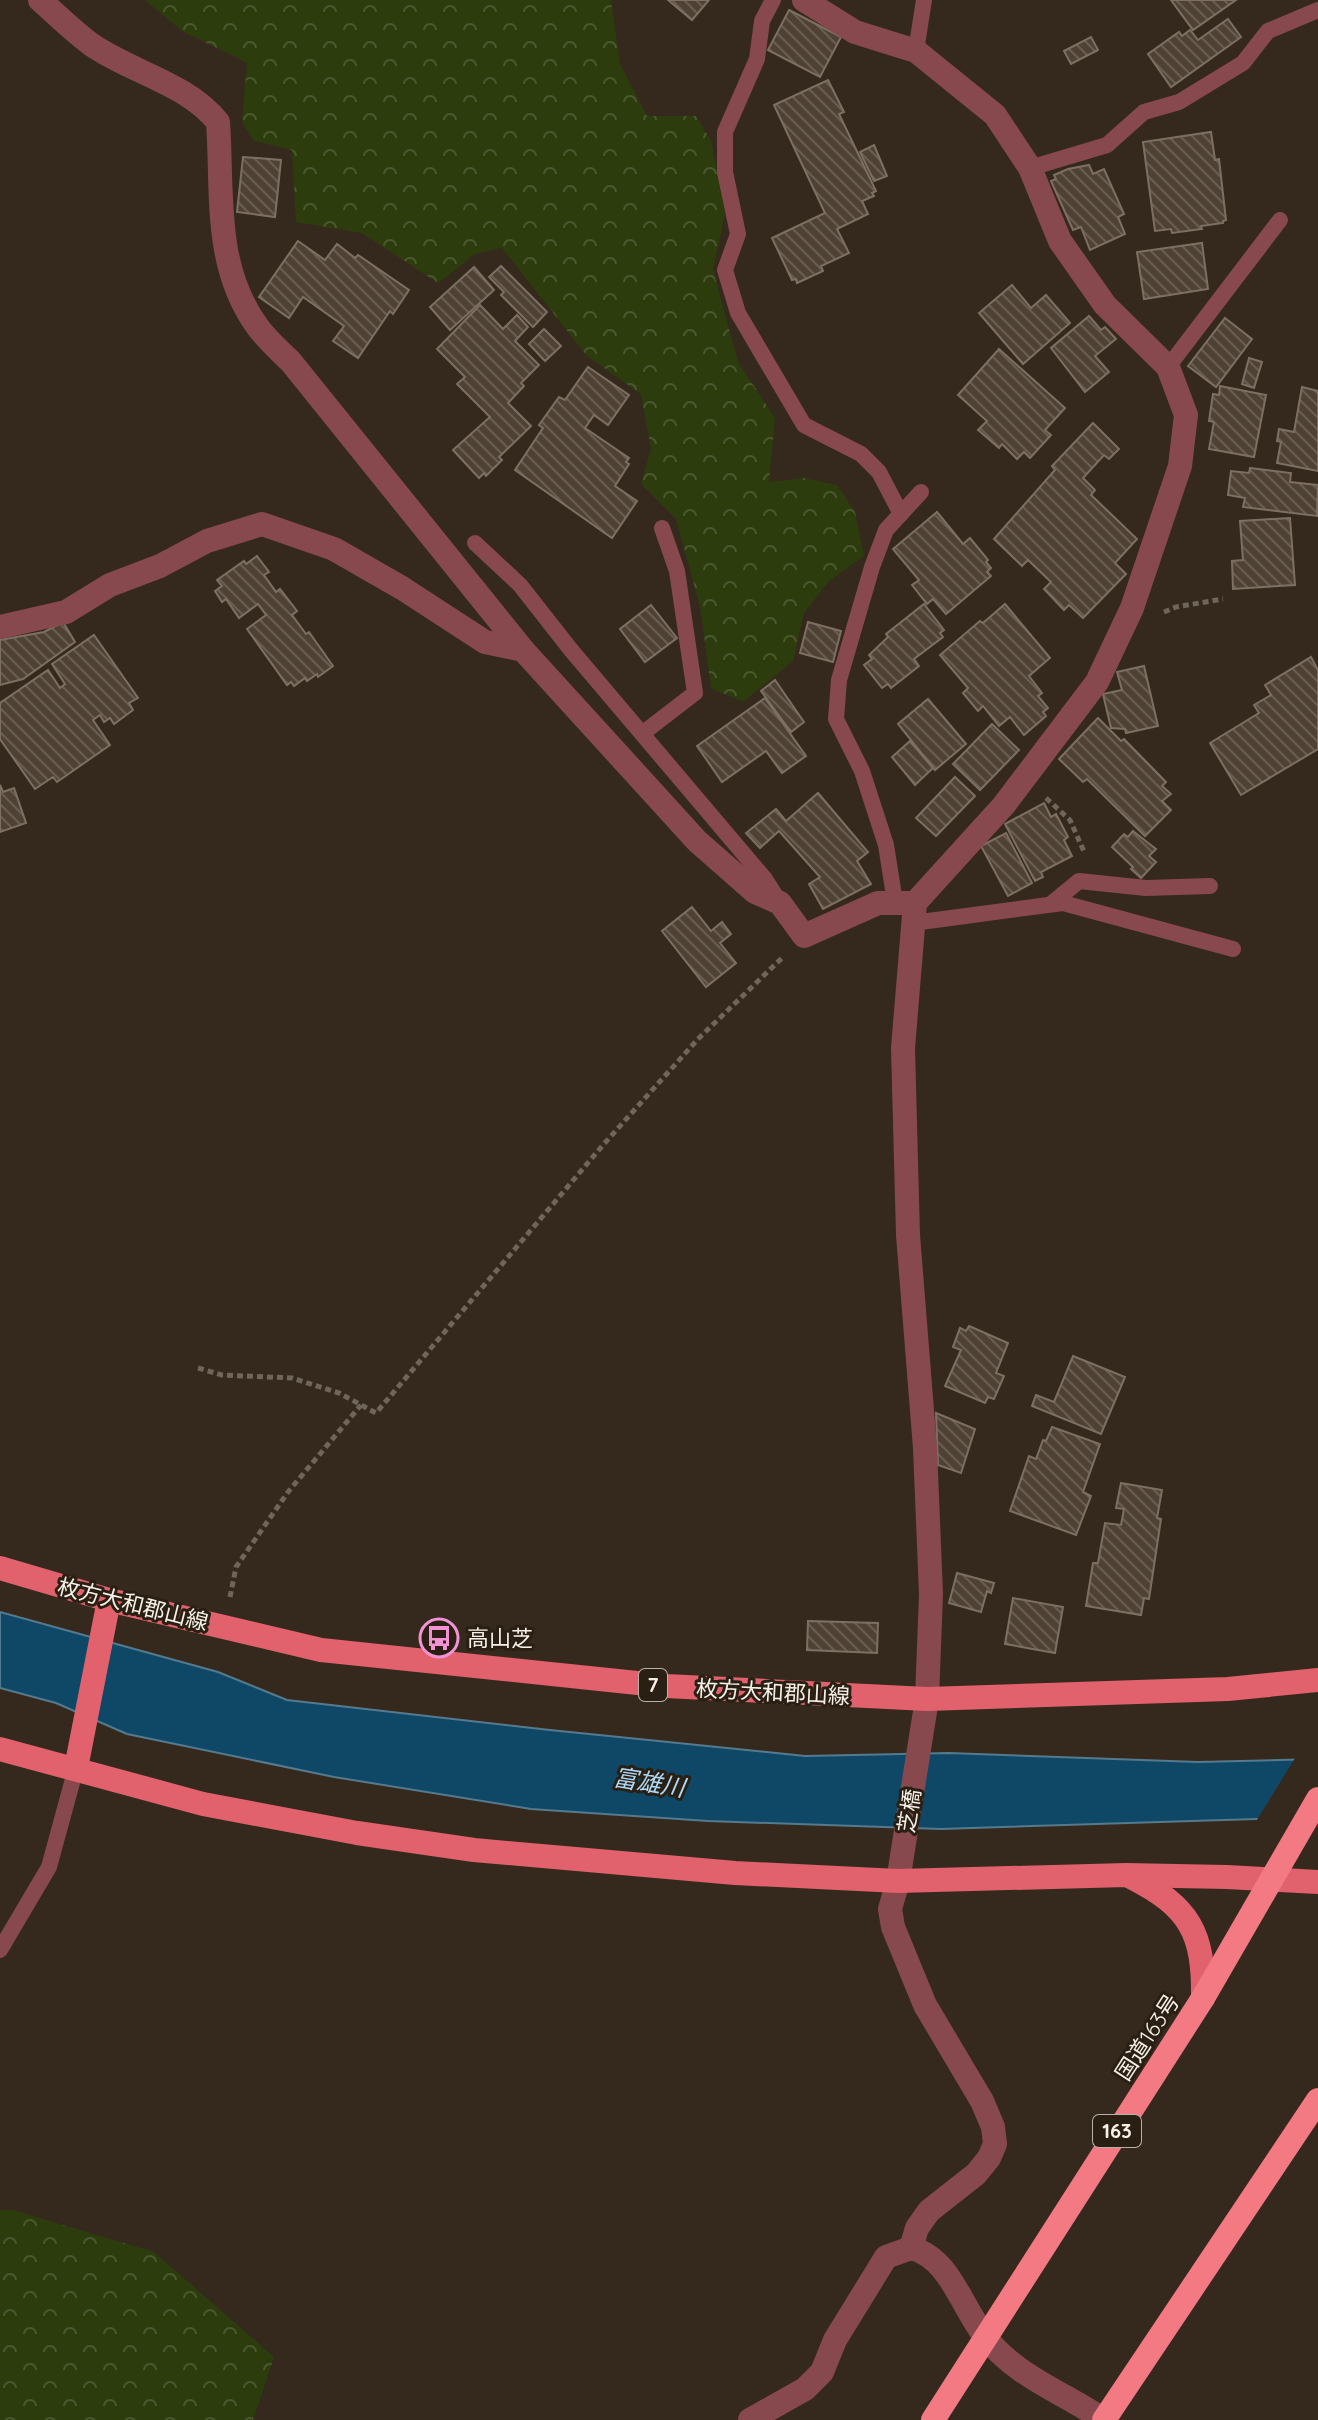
<svg xmlns="http://www.w3.org/2000/svg" width="1318" height="2420" viewBox="0 0 1318 2420" font-family="Quicksand,'Noto Sans JP',sans-serif">
	<style>
		.forest { fill: url(#forest-crowns) }
		.water { fill: #0f4867; stroke: #557a8e; stroke-width: 2 }
		.pier { fill: #34291c }
		.building { fill: url(#building-back-hatch); stroke: #7d7062; stroke-width: 2 }
		.lines { fill: none; stroke-linecap: round; stroke-linejoin: round }
		.path { stroke: #6f655a; stroke-width: 5; stroke-dasharray: 6 4; stroke-linecap: butt }
		.lane { stroke: #87494d; stroke-width: 16 }
		.street { stroke: #87494d; stroke-width: 24 }
		.primary { stroke: #e1616d; stroke-width: 24 }
		.highway { stroke: #f37982; stroke-width: 24 }
		.labels { text-anchor: middle; stroke-width: 6; stroke-linejoin: round; paint-order: stroke }
		.shield { fill: #2a1f13; stroke: #bab1a8; stroke-width: 2 }
		.shield-label { font-size: 20px; font-weight: bold; fill: #f7f0e8 }
		.street-label { font-size: 22px; fill: #f7f0e8; stroke: #2a1f13 }
		.poi-label { font-size: 22px; fill: #f7f0e8; stroke: #2a1f13; text-anchor: start }
		.water-label { font-size: 24px; font-style: italic; fill: #add9f8; stroke: #2a1f13 }
	</style>
	<defs>
		<pattern id="forest-crowns" width="20" height="18" patternUnits="userSpaceOnUse" patternTransform="scale(2)"><rect width="20" height="18" fill="#2c3c0d"/><path d="M2 6a3 3 0 1 1 6 0M12 15a3 3 0 1 1 6 0" fill="none" stroke="#4b5830"/></pattern>
		<pattern id="building-back-hatch" width="6" height="6" patternUnits="userSpaceOnUse" patternTransform="scale(2)"><rect width="6" height="6" fill="#4f4235"/><path d="M-1 5l2 2M0 0l6 6M5-1l2 2" fill="none" stroke="#695e52"/></pattern>
	</defs>
	<rect width="100%" height="100%" fill="#34291c"/>
	<!-- forest -->
	<g class="forest">
		<polygon points="145,0 611,0 620,64 647,116 696,116 711,141 725,214 713,270 738,362 775,418 769,482 804,478 837,485 855,512 864,556 829,581 804,613 793,661 743,702 711,688 700,606 676,519 641,484 651,449 641,394 587,356 502,248 475,254 438,283 362,233 296,222 292,150 254,141 242,122 247,63 182,31"/>
		<polygon points="0,2210 13,2210 154,2252 274,2357 253,2420 0,2420"/>
	</g>
	<!-- water -->
	<polygon class="water" points="0,1612 218,1672 287,1700 550,1730 805,1756 949,1753 1198,1762 1318,1759 1318,1817 941,1829 708,1821 531,1809 334,1777 127,1734 56,1703 0,1688"/>
	<!-- pier -->
	<polygon class="pier" points="1297,1755 1318,1755 1318,1821 1255,1823"/>
	<!-- building -->
	<g class="building">
		<polygon points="668,0 709,0 692,20"/>
		<polygon points="1171,0 1236,0 1193,30"/>
		<polygon points="789,10 841,37 820,77 768,50"/>
		<polygon points="1228,19 1241,37 1171,87 1148,54 1179,32 1182,36 1190,30 1198,40"/>
		<polygon points="1091,37 1098,50 1071,64 1064,51"/>
		<polygon points="828,80 844,112 839,114 876,191 872,193 874,196 862,201 868,214 837,229 849,253 821,266 823,271 797,283 796,279 792,280 772,238 825,213 774,105"/>
		<polygon points="1211,132 1215,160 1219,159 1226,220 1223,221 1223,223 1201,226 1202,229 1172,233 1171,229 1155,231 1143,142"/>
		<polygon points="874,145 887,176 874,181 860,152"/>
		<polygon points="243,157 281,160 275,217 237,212"/>
		<polygon points="1089,165 1093,174 1104,169 1124,214 1118,217 1125,234 1090,250 1081,227 1073,230 1051,181 1056,179 1054,175 1068,169"/>
		<polygon points="298,241 325,260 337,244 355,258 358,255 409,290 393,314 390,311 358,358 333,341 344,326 303,297 289,318 259,297"/>
		<polygon points="1202,243 1208,289 1144,299 1137,252"/>
		<polygon points="501,266 547,312 533,327 501,295 504,292 489,277"/>
		<polygon points="474,267 494,290 450,330 430,307"/>
		<polygon points="1012,285 1031,308 1046,295 1070,323 1023,364 979,313"/>
		<polygon points="480,305 503,329 517,315 528,327 515,341 539,365 521,383 524,386 508,403 531,426 499,457 502,460 486,476 484,473 479,478 453,450 490,417 457,384 465,377 437,349"/>
		<polygon points="1089,316 1101,330 1105,327 1116,339 1095,356 1109,372 1085,392 1051,348"/>
		<polygon points="1225,318 1252,339 1216,387 1188,366"/>
		<polygon points="544,329 561,346 545,361 529,344"/>
		<polygon points="999,349 1065,408 1045,430 1051,435 1030,458 1024,452 1017,459 1002,444 999,448 978,430 987,421 958,395"/>
		<polygon points="1249,358 1262,362 1254,388 1242,384"/>
		<polygon points="588,367 629,395 608,425 594,415 585,428 629,458 626,462 629,464 615,486 637,501 612,538 515,470 543,428 539,425 559,397 565,400"/>
		<polygon points="1220,386 1266,395 1254,457 1209,449 1214,422 1209,421 1213,394 1219,395"/>
		<polygon points="1302,387 1318,391 1318,471 1277,463 1281,442 1277,441 1279,429 1294,432"/>
		<polygon points="1093,423 1119,449 1109,459 1104,455 1083,478 1095,490 1091,495 1137,539 1115,563 1126,574 1083,618 1069,605 1064,610 1044,589 1051,582 1028,560 1022,566 994,539 1055,470 1052,466"/>
		<polygon points="1250,468 1291,473 1290,482 1318,485 1317,516 1243,507 1245,498 1228,495 1231,471 1249,473"/>
		<polygon points="937,512 963,544 970,538 988,560 986,562 991,568 987,572 991,576 946,614 933,599 927,604 912,585 919,580 893,549"/>
		<polygon points="1290,518 1295,585 1233,589 1232,561 1243,560 1240,521"/>
		<polygon points="257,556 269,572 264,575 276,592 280,589 297,611 292,615 306,634 309,632 333,666 318,677 317,674 307,681 305,678 294,686 291,682 287,685 247,629 266,615 258,604 239,618 226,599 222,602 215,591 222,586 217,580 244,561 246,564"/>
		<polygon points="924,604 944,630 940,633 943,637 914,659 919,666 891,688 888,684 882,688 864,665 872,659 869,655 888,637 886,634"/>
		<polygon points="1005,604 1050,658 1029,676 1042,693 1038,696 1048,708 1043,712 1046,716 1024,735 1010,717 999,726 983,706 978,711 963,693 968,688 940,655 980,621 983,623"/>
		<polygon points="651,605 677,638 645,662 620,629"/>
		<polygon points="63,622 75,642 23,679 0,685 0,640 44,632"/>
		<polygon points="808,622 841,631 833,662 800,653"/>
		<polygon points="94,635 138,698 129,703 133,710 114,724 110,718 104,722 100,715 93,720 110,745 57,782 53,777 35,789 0,739 0,703 48,670 60,688 65,684 52,664"/>
		<polygon points="1311,657 1318,670 1318,749 1241,795 1210,743 1259,713 1254,705 1271,695 1265,685"/>
		<polygon points="1144,666 1158,726 1126,733 1125,729 1111,728 1103,694 1122,690 1117,672"/>
		<polygon points="775,680 804,722 791,732 761,691"/>
		<polygon points="765,698 806,756 782,773 766,751 722,782 697,746"/>
		<polygon points="928,699 966,744 935,770 898,724"/>
		<polygon points="1098,718 1121,741 1124,739 1166,782 1162,786 1171,794 1162,801 1171,810 1145,836 1087,779 1083,782 1059,759"/>
		<polygon points="992,724 1019,750 980,790 953,764"/>
		<polygon points="910,741 933,768 915,785 892,757"/>
		<polygon points="955,777 975,796 936,836 916,818"/>
		<polygon points="0,785 3,792 14,788 26,823 0,832"/>
		<polygon points="818,793 868,852 857,861 871,884 823,909 809,884 820,877 779,831 760,848 746,833 776,809 786,821"/>
		<polygon points="1044,803 1051,817 1056,814 1068,837 1064,840 1072,856 1041,872 1043,877 1035,881 1005,824"/>
		<polygon points="1133,831 1156,849 1149,856 1156,862 1141,878 1131,869 1133,867 1112,847 1124,834 1128,837"/>
		<polygon points="1006,833 1032,883 1008,896 981,846"/>
		<polygon points="692,907 711,931 722,922 731,934 720,943 736,963 706,987 662,931"/>
		<polygon points="969,1326 1008,1343 996,1373 1004,1376 994,1399 988,1397 985,1403 945,1386 961,1350 953,1347 960,1328 966,1331"/>
		<polygon points="1073,1356 1125,1377 1101,1434 1032,1406 1036,1395 1054,1402"/>
		<polygon points="936,1413 975,1429 961,1473 938,1465"/>
		<polygon points="1052,1427 1100,1444 1083,1492 1091,1496 1076,1535 1010,1511 1029,1456 1036,1459 1043,1440 1046,1441"/>
		<polygon points="1121,1483 1162,1490 1157,1518 1161,1519 1149,1599 1144,1598 1141,1615 1086,1606 1093,1563 1098,1563 1105,1523 1121,1525 1124,1509 1116,1508"/>
		<polygon points="957,1573 994,1583 991,1593 987,1591 981,1612 949,1603"/>
		<polygon points="1013,1598 1063,1607 1055,1653 1005,1644"/>
		<polygon points="808,1621 878,1623 877,1653 807,1650"/>
	</g>
	<g class="lines">
		<!-- path -->
		<g class="path">
			<polyline points="1164,612 1176,607 1223,599"/>
			<polyline points="1046,798 1070,820 1085,854"/>
			<polyline points="198,1368 222,1375 292,1378 339,1393 376,1413 603,1145 698,1039 784,956"/>
			<polyline points="230,1597 236,1567 288,1492 361,1405"/>
		</g>
		<!-- lane -->
		<g class="lane">
			<polyline points="773,0 762,21 757,59 725,132 725,172 738,234 725,270 738,313 804,425 861,454 879,472 901,514"/>
			<polyline points="916,51 924,0"/>
			<polyline points="1030,168 1107,145 1144,112 1179,102 1243,63 1268,31 1318,10"/>
			<polyline points="1168,367 1280,220"/>
			<polyline points="475,543 520,585 571,650 765,879 779,901"/>
			<polyline points="643,733 695,693 677,571 662,528"/>
			<polyline points="895,902 886,845 862,771 836,719 839,680 872,567 886,530 921,492"/>
			<polyline points="1051,904 1079,881 1146,888 1210,886"/>
			<polyline points="913,923 1063,903 1233,949"/>
			<polyline points="0,1950 49,1867 76,1768"/>
		</g>
		<!-- street -->
		<g class="street">
			<path d="M 40,0 C 57,15 74,32 92,45 C 133,73 186,83 218,122 C 223,192 213,265 257,326 C 266,339 280,351 291,362 L 523,650"/>
			<path d="M 804,0 L 855,32 L 916,51 L 995,115 L 1030,168 L 1060,241 L 1105,305 L 1168,367 L 1186,415 L 1180,466 L 1132,608 L 1097,682 L 1004,805 L 915,903 L 903,1048 L 908,1235 L 925,1448 L 931,1594 L 927,1699 L 898,1881 L 890,1909 L 893,1927 L 925,2005 L 982,2101 L 993,2127 L 995,2144 L 989,2158 L 976,2174 L 929,2211 L 917,2228 L 911,2248 C 950,2258 961,2306 984,2335 C 1013,2375 1064,2393 1104,2420"/>
			<polyline points="0,627 66,612 110,585 160,566 207,541 262,524 334,549 402,588 485,642 523,650 697,841 755,892 780,903 804,936 878,903 915,903"/>
			<polyline points="750,2420 805,2389 822,2372 835,2340 886,2257 911,2248"/>
		</g>
		<!-- primary -->
		<g class="primary">
			<polyline points="0,1568 109,1600 321,1650 666,1686 927,1699 1228,1689 1318,1680"/>
			<polyline points="0,1749 203,1804 357,1833 474,1850 735,1873 898,1881 1126,1875 1227,1877 1318,1882"/>
			<polyline points="76,1768 109,1600"/>
			<path d="M 1131,1877 C 1190,1907 1204,1933 1203,1998"/>
		</g>
		<!-- highway -->
		<g class="highway">
			<polyline points="933,2420 1203,1998 1318,1799"/>
			<polyline points="1104,2420 1318,2100"/>
		</g>
	</g>
	<!-- icons -->
	<defs>
		<g id="bus-ring" transform="scale(2)"><circle r="9.5" fill="#2a1f13" stroke="#f391d5" stroke-width="1.5"/><path d="M-5-6H5V4H4V6H2V4H-2V6H-4V4H-5ZM-3.5-4V0h7V-4ZM-3.5 1.2v1.5H-2V1.2ZM2 1.2v1.5H3.5V1.2Z" fill="#f391d5"/></g>
	</defs>
	<g fill-rule="evenodd">
		<use href="#bus-ring" x="439" y="1638"/>
	</g>
	<g class="labels">
		<!-- shield labels -->
		<g class="shield">
			<rect x="639" y="1669" width="28" height="32" rx="6"/>
			<rect x="1093" y="2115" width="48" height="32" rx="6"/>
		</g>
		<g class="shield-label">
			<text x="653" y="1692">7</text>
			<text x="1117" y="2138">163</text>
		</g>
		<!-- street labels -->
		<g class="street-label">
			<text transform="translate(133 1604) rotate(14)" y="8">枚方大和郡山線</text>
			<text transform="translate(773 1692) rotate(3)" y="8">枚方大和郡山線</text>
			<text transform="translate(909 1811) rotate(-81)" y="8">芝橋</text>
			<text transform="translate(1147 2037) rotate(-57)" y="8">国道163号</text>
		</g>
		<!-- poi labels -->
		<g class="poi-label">
			<text x="467" y="1646">高山芝</text>
		</g>
		<!-- water labels -->
		<g class="water-label">
			<text transform="translate(649 1783) rotate(9)" y="8">富雄川</text>
		</g>
	</g>
</svg>
